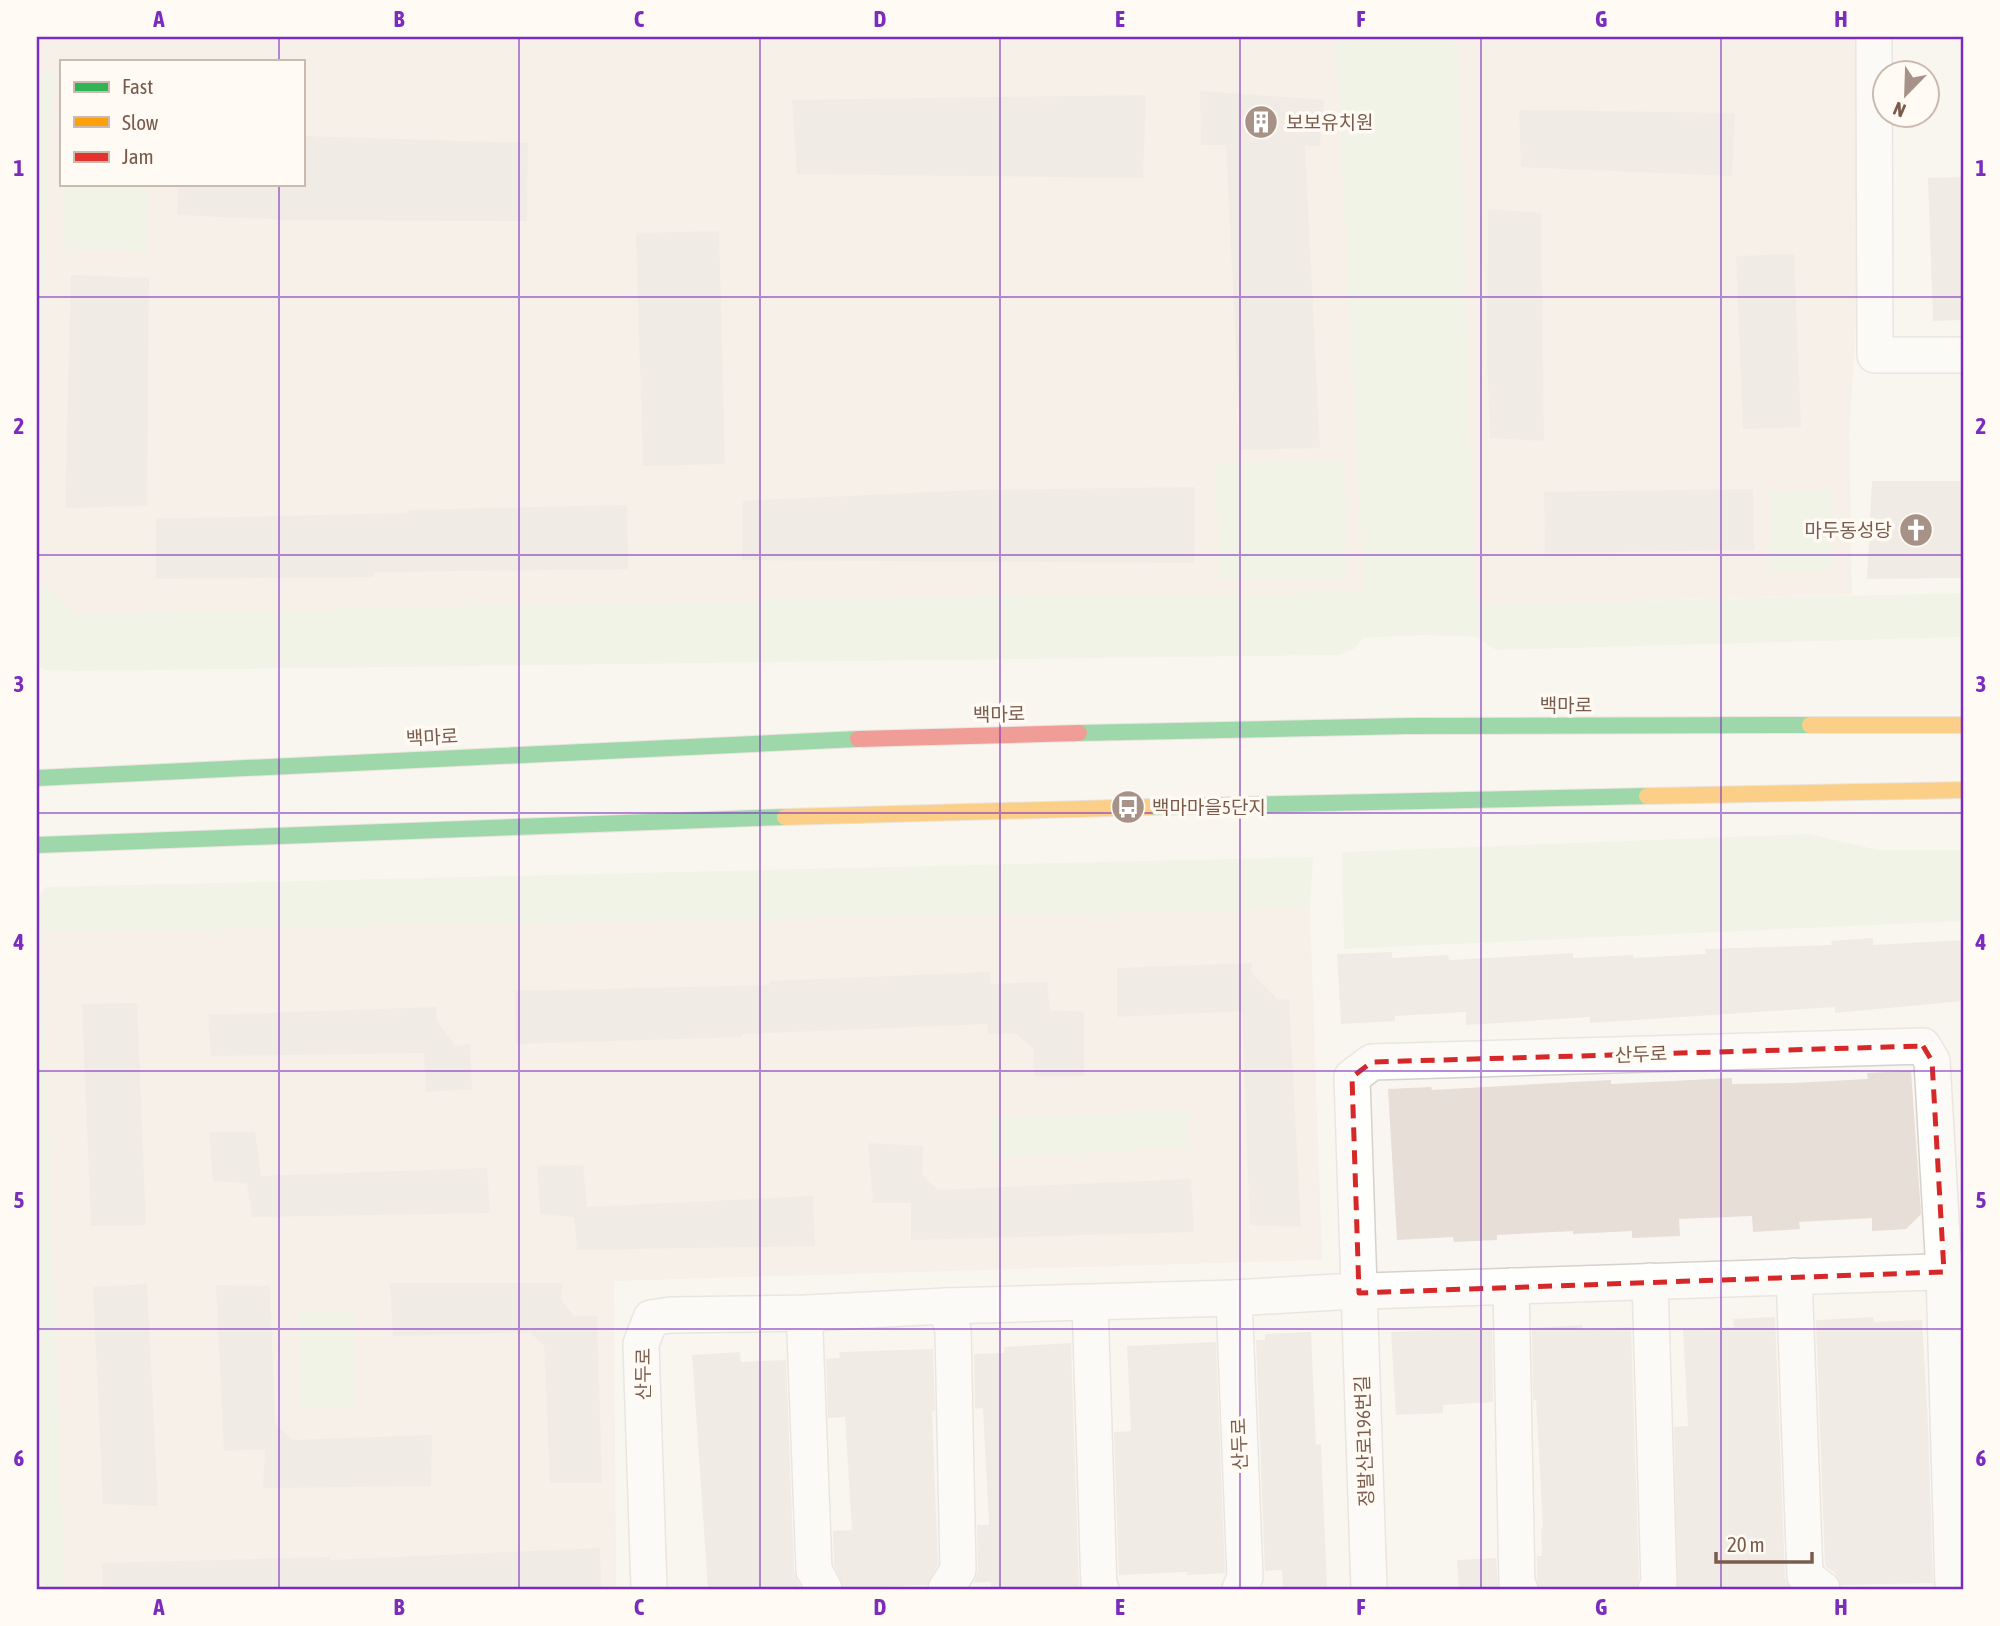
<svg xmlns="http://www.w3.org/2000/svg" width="2000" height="1626" viewBox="0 0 2000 1626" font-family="'Asap Condensed','Noto Sans KR',sans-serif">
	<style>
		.residential { fill: #f2e8de; fill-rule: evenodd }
		.green { fill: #e7f0db }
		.building { fill: #e6ded7 }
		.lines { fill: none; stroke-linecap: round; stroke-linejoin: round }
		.street-casing { stroke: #d7d1cb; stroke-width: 38 }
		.fast-casing { stroke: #d9d2cb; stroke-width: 18 }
		.slow-casing { stroke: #d9d2cb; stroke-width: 18 }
		.jam-casing { stroke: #d9d2cb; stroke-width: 18 }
		.street { stroke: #fefefd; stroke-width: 35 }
		.fast { stroke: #30b455; stroke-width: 16 }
		.slow { stroke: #ff9f0a; stroke-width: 16 }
		.jam { stroke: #e5322d; stroke-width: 16 }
		.marked { fill: none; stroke: #d62828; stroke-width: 5; stroke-dasharray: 14 9; stroke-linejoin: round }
		.grid { fill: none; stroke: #7b2cbf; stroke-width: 2; stroke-opacity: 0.55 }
		.labels { text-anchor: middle; stroke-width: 7; stroke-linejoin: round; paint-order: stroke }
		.poi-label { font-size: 19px; fill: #7a5c4d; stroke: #fffaf3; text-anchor: start }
		.street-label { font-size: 19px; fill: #7a5c4d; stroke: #fffaf3 }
		.neatline { fill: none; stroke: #7b2cbf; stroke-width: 2.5 }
		.grid-label { font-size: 23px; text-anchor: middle; font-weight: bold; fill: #7b2cbf }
	</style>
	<rect width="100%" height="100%" fill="#f9f5f0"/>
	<!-- residential -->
	<g class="residential">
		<path d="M 37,37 L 1335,37 L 1364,592 L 952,597 L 76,614 L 37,580 L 48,144 L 54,74 L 37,73 ZM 61,61 L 303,61 L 303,184 L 61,184 Z"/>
		<polygon points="1458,37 1860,37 1855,348 1849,430 1852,595 1475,605"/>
		<polygon points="1310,909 1322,1260 614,1281 616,1589 65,1589 41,932"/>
	</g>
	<!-- green -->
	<g class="green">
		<polygon points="1335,37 1458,37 1475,605 1963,593 1963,637 1496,650 1476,637 1424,635 1363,638 1354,649 1338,655 76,671 46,670 37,665 37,73 54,73 48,144 37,580 76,614 952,597 1364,592"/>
		<polygon points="64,184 149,184 148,251 65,249"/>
		<polygon points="1344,460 1346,579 1219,579 1215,463"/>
		<polygon points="1832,490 1832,571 1770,573 1769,491"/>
		<polygon points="1809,834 1878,850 1963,850 1963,921 1344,949 1342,852"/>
		<polygon points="1313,857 1310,909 41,932 65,1589 37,1589 37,896 46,887"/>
		<polygon points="1190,1111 1186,1147 991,1158 992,1117"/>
		<polygon points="298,1310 355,1312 353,1408 300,1408"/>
	</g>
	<!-- building -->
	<g class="building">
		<polygon points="1200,91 1324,100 1320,146 1305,146 1320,448 1241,450 1226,145 1201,145"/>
		<polygon points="1146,95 1143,178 797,174 792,100"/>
		<polygon points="1519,110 1735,113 1732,176 1521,167"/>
		<polygon points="303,136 528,143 527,221 291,220 177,215 178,184 303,184"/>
		<polygon points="1963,177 1963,320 1933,321 1928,178"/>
		<polygon points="1488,209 1541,213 1544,441 1490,438 1487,358"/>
		<polygon points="719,231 725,464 643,466 636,233"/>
		<polygon points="1794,254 1801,427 1743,429 1736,256"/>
		<polygon points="71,275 149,278 147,506 65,508"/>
		<polygon points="1872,481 1963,481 1963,578 1867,579"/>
		<polygon points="1195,487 1194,563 742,560 743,501 976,490"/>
		<polygon points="1753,489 1754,550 1545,553 1544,492"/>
		<polygon points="627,505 628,569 374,572 374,577 156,579 156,519 407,513 407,510"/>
		<polygon points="1873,938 1873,945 1963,940 1963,1001 1835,1013 1835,1007 1590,1023 1590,1017 1466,1025 1466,1012 1395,1016 1395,1021 1341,1024 1337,954 1392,952 1392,958 1448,955 1449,960 1573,953 1573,958 1633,955 1634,958 1706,954 1705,949 1832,945 1831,941"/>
		<polygon points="1252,963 1251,973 1277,999 1289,1000 1301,1227 1250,1225 1242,1011 1117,1017 1117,968"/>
		<polygon points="989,972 991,984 1047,982 1050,1010 1084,1012 1084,1076 1035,1076 1033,1048 1015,1033 988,1034 987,1024 742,1034 742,1037 516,1044 515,991 770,985 770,981"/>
		<polygon points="137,1003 146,1225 91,1226 82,1004"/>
		<polygon points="436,1007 437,1021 456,1046 470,1044 472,1089 426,1092 424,1053 211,1056 208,1015"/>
		<polygon points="1911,1071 1921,1214 1906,1229 1872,1231 1872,1218 1799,1222 1800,1229 1753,1232 1752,1216 1679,1219 1680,1236 1632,1238 1632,1231 1573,1234 1573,1231 1497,1235 1497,1240 1454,1242 1453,1237 1397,1240 1388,1089 1431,1087 1432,1090 1611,1080 1611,1084 1732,1078 1732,1084 1793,1083 1868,1079 1867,1073"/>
		<polygon points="209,1132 255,1132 261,1176 487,1168 490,1213 252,1217 247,1183 213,1181"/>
		<polygon points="868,1143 923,1146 922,1175 938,1190 1191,1179 1194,1232 911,1240 911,1203 873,1203"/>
		<polygon points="583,1165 587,1207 813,1196 815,1246 577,1250 574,1217 540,1214 537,1166"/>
		<polygon points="390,1283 562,1283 561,1300 574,1316 597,1316 602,1483 550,1483 544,1345 529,1332 393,1336"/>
		<polygon points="147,1284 158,1506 103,1504 93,1287"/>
		<polygon points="216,1285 270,1286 275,1423 292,1440 432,1435 431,1486 263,1488 265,1449 224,1451"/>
		<polygon points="1775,1317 1785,1577 1790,1589 1678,1589 1674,1427 1688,1426 1683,1329 1734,1327 1733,1319"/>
		<polygon points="1873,1317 1874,1322 1922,1320 1928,1424 1933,1583 1841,1585 1835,1573 1825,1566 1816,1320"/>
		<polygon points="1582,1325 1583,1330 1631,1327 1639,1579 1636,1589 1540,1589 1537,1579 1537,1556 1542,1556 1541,1528 1543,1528 1536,1400 1533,1400 1532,1328"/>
		<polygon points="1492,1328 1493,1402 1443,1405 1443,1413 1396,1415 1391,1332"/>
		<polygon points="1311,1332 1316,1445 1321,1444 1327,1589 1283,1589 1282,1570 1265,1571 1256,1340 1265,1340 1265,1334"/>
		<polygon points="1216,1342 1225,1573 1187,1575 1187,1572 1119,1575 1114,1432 1131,1431 1127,1346"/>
		<polygon points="1071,1343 1079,1589 991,1589 991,1582 974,1583 978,1570 977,1525 989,1525 983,1408 975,1409 974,1354 1004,1353 1004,1347"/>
		<polygon points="933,1349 935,1411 932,1411 938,1564 927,1585 844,1588 834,1565 833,1531 852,1530 845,1417 828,1418 826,1359 840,1358 839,1352"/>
		<polygon points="740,1352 741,1362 786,1360 794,1571 801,1589 708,1589 692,1355"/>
		<polygon points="600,1548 601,1589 103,1589 102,1563 330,1557 330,1560"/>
		<polygon points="1496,1558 1498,1589 1459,1589 1457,1560"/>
	</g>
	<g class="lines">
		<!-- street casing -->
		<g class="street-casing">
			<g id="street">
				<polyline points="1874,37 1875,355 1963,355"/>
				<polyline points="1794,1276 1805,1576 1822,1589"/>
				<polyline points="1650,1281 1659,1584 1656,1589"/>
				<polyline points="1511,1286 1517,1585 1520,1589"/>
				<polyline points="1234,1298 1245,1577 1240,1589"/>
				<polyline points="1090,1303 1099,1588 1101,1589"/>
				<polyline points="808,1313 805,1332 814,1570 824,1589"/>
				<polyline points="649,1589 641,1344 651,1318 670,1315 808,1313 946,1306 1234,1298 1337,1292 1963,1271"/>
				<polyline points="946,1589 958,1570 953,1330 946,1306"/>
				<polyline points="1369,1589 1352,1077 1372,1062 1923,1046 1932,1061 1944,1272 1953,1589"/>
			</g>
		</g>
		<!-- fast casing -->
		<g class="fast-casing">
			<g id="fast">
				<polyline points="1079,733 1407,726 1810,725"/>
				<polyline points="37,778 858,739"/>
				<polyline points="1150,807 1647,796"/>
				<polyline points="37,845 785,817"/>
			</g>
		</g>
		<!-- slow casing -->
		<g class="slow-casing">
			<g id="slow">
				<polyline points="1810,725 1963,725"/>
				<polyline points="1647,796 1963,790"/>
				<polyline points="785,817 1150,807"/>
			</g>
		</g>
		<!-- jam casing -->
		<g class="jam-casing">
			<polyline id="jam" points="858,739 1079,733"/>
		</g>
		<!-- street -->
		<use href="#street" class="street"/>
		<!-- fast -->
		<use href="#fast" class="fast"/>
		<!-- slow -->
		<use href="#slow" class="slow"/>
		<!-- jam -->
		<use href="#jam" class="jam"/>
	</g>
	<!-- marked area -->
	<path d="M0 0H2000V1626H0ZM 1923,1046 L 1932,1061 L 1944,1272 L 1359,1293 L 1352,1077 L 1372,1062 Z" fill="#f9f5f0" fill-opacity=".55" fill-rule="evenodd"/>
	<path class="marked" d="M 1923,1046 L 1932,1061 L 1944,1272 L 1359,1293 L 1352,1077 L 1372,1062 Z"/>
	<!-- grid -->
	<path class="grid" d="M 279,37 L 279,61M 519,37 L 519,1589M 760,37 L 760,1589M 1000,37 L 1000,1589M 1240,37 L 1240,1589M 1481,37 L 1481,1589M 1721,37 L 1721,1589M 279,184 L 279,1589M 37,297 L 1963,297M 37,555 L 1963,555M 37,813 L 1963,813M 37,1071 L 1963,1071M 37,1329 L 1963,1329"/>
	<!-- icons -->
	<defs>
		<g id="building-disc" transform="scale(1.75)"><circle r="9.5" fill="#a69286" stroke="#fffaf3"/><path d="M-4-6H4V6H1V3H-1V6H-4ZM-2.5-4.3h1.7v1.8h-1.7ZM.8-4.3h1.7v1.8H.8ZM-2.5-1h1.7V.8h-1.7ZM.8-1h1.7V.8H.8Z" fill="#fff"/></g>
		<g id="church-disc" transform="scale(1.75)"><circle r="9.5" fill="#a69286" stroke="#fffaf3"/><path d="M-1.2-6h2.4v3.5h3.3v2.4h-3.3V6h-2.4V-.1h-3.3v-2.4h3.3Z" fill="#fff"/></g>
		<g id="bus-disc" transform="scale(1.75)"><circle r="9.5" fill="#a69286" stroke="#fffaf3"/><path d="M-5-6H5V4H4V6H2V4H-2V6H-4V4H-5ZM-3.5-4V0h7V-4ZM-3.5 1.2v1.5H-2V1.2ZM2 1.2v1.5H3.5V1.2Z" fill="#fff"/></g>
	</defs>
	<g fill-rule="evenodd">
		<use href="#building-disc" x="1261" y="122"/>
		<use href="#church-disc" x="1916" y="530"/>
		<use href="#bus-disc" x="1128" y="807"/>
	</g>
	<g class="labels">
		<!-- poi labels -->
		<g class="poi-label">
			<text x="1286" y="129">보보유치원</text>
			<text x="1892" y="537" text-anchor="end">마두동성당</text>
			<text x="1152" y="814">백마마을5단지</text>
		</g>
		<!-- street labels -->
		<g class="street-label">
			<text x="1566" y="712">백마로</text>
			<text transform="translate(999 714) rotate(-1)" y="7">백마로</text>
			<text transform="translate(432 737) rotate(-3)" y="7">백마로</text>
			<text transform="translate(1641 1054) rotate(-2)" y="7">산두로</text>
			<text transform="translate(643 1374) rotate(-90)" y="7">산두로</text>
			<text transform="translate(1364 1441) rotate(-92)" y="7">정발산로196번길</text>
			<text transform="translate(1239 1444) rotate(-92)" y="7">산두로</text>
		</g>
	</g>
	<!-- border -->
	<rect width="2000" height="1626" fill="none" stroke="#fffaf3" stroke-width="77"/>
	<!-- legend -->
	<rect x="60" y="60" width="245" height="126" fill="#fffaf3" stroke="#cabbb1" stroke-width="2"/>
	<rect x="74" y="82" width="35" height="10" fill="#30b455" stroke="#cabbb1" stroke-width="2"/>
	<text x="122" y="94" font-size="21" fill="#7a5c4d">Fast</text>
	<rect x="74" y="117" width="35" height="10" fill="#ff9f0a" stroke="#cabbb1" stroke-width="2"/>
	<text x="122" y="130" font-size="21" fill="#7a5c4d">Slow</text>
	<rect x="74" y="152" width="35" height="10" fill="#e5322d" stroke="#cabbb1" stroke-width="2"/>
	<text x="122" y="164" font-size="21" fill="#7a5c4d">Jam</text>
	<!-- north arrow -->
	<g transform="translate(1906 94) rotate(203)"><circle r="33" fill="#fffaf3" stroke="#cabbb1" stroke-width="2"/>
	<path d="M0-5L12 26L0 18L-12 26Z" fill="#a69286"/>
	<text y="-10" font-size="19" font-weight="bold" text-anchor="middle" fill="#7a5c4d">N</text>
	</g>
	<!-- scale -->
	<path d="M1716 1552v10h96v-10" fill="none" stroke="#7a5c4d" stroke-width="3.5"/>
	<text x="1727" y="1552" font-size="21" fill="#7a5c4d" stroke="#fffaf3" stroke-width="5" paint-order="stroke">20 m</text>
	<rect x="38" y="38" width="1924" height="1550" class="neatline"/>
	<g class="grid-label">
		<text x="159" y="27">A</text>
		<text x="399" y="27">B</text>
		<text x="639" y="27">C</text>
		<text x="880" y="27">D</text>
		<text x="1120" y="27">E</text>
		<text x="1361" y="27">F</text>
		<text x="1601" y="27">G</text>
		<text x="1841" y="27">H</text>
		<text x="19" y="176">1</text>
		<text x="1981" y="176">1</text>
		<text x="19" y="434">2</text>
		<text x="1981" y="434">2</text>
		<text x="19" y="692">3</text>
		<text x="1981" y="692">3</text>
		<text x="19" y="950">4</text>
		<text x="1981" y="950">4</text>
		<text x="19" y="1208">5</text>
		<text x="1981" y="1208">5</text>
		<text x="19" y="1466">6</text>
		<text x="1981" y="1466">6</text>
		<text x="159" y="1615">A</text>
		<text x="399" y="1615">B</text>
		<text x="639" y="1615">C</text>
		<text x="880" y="1615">D</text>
		<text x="1120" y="1615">E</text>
		<text x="1361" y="1615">F</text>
		<text x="1601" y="1615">G</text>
		<text x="1841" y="1615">H</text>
	</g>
</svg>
